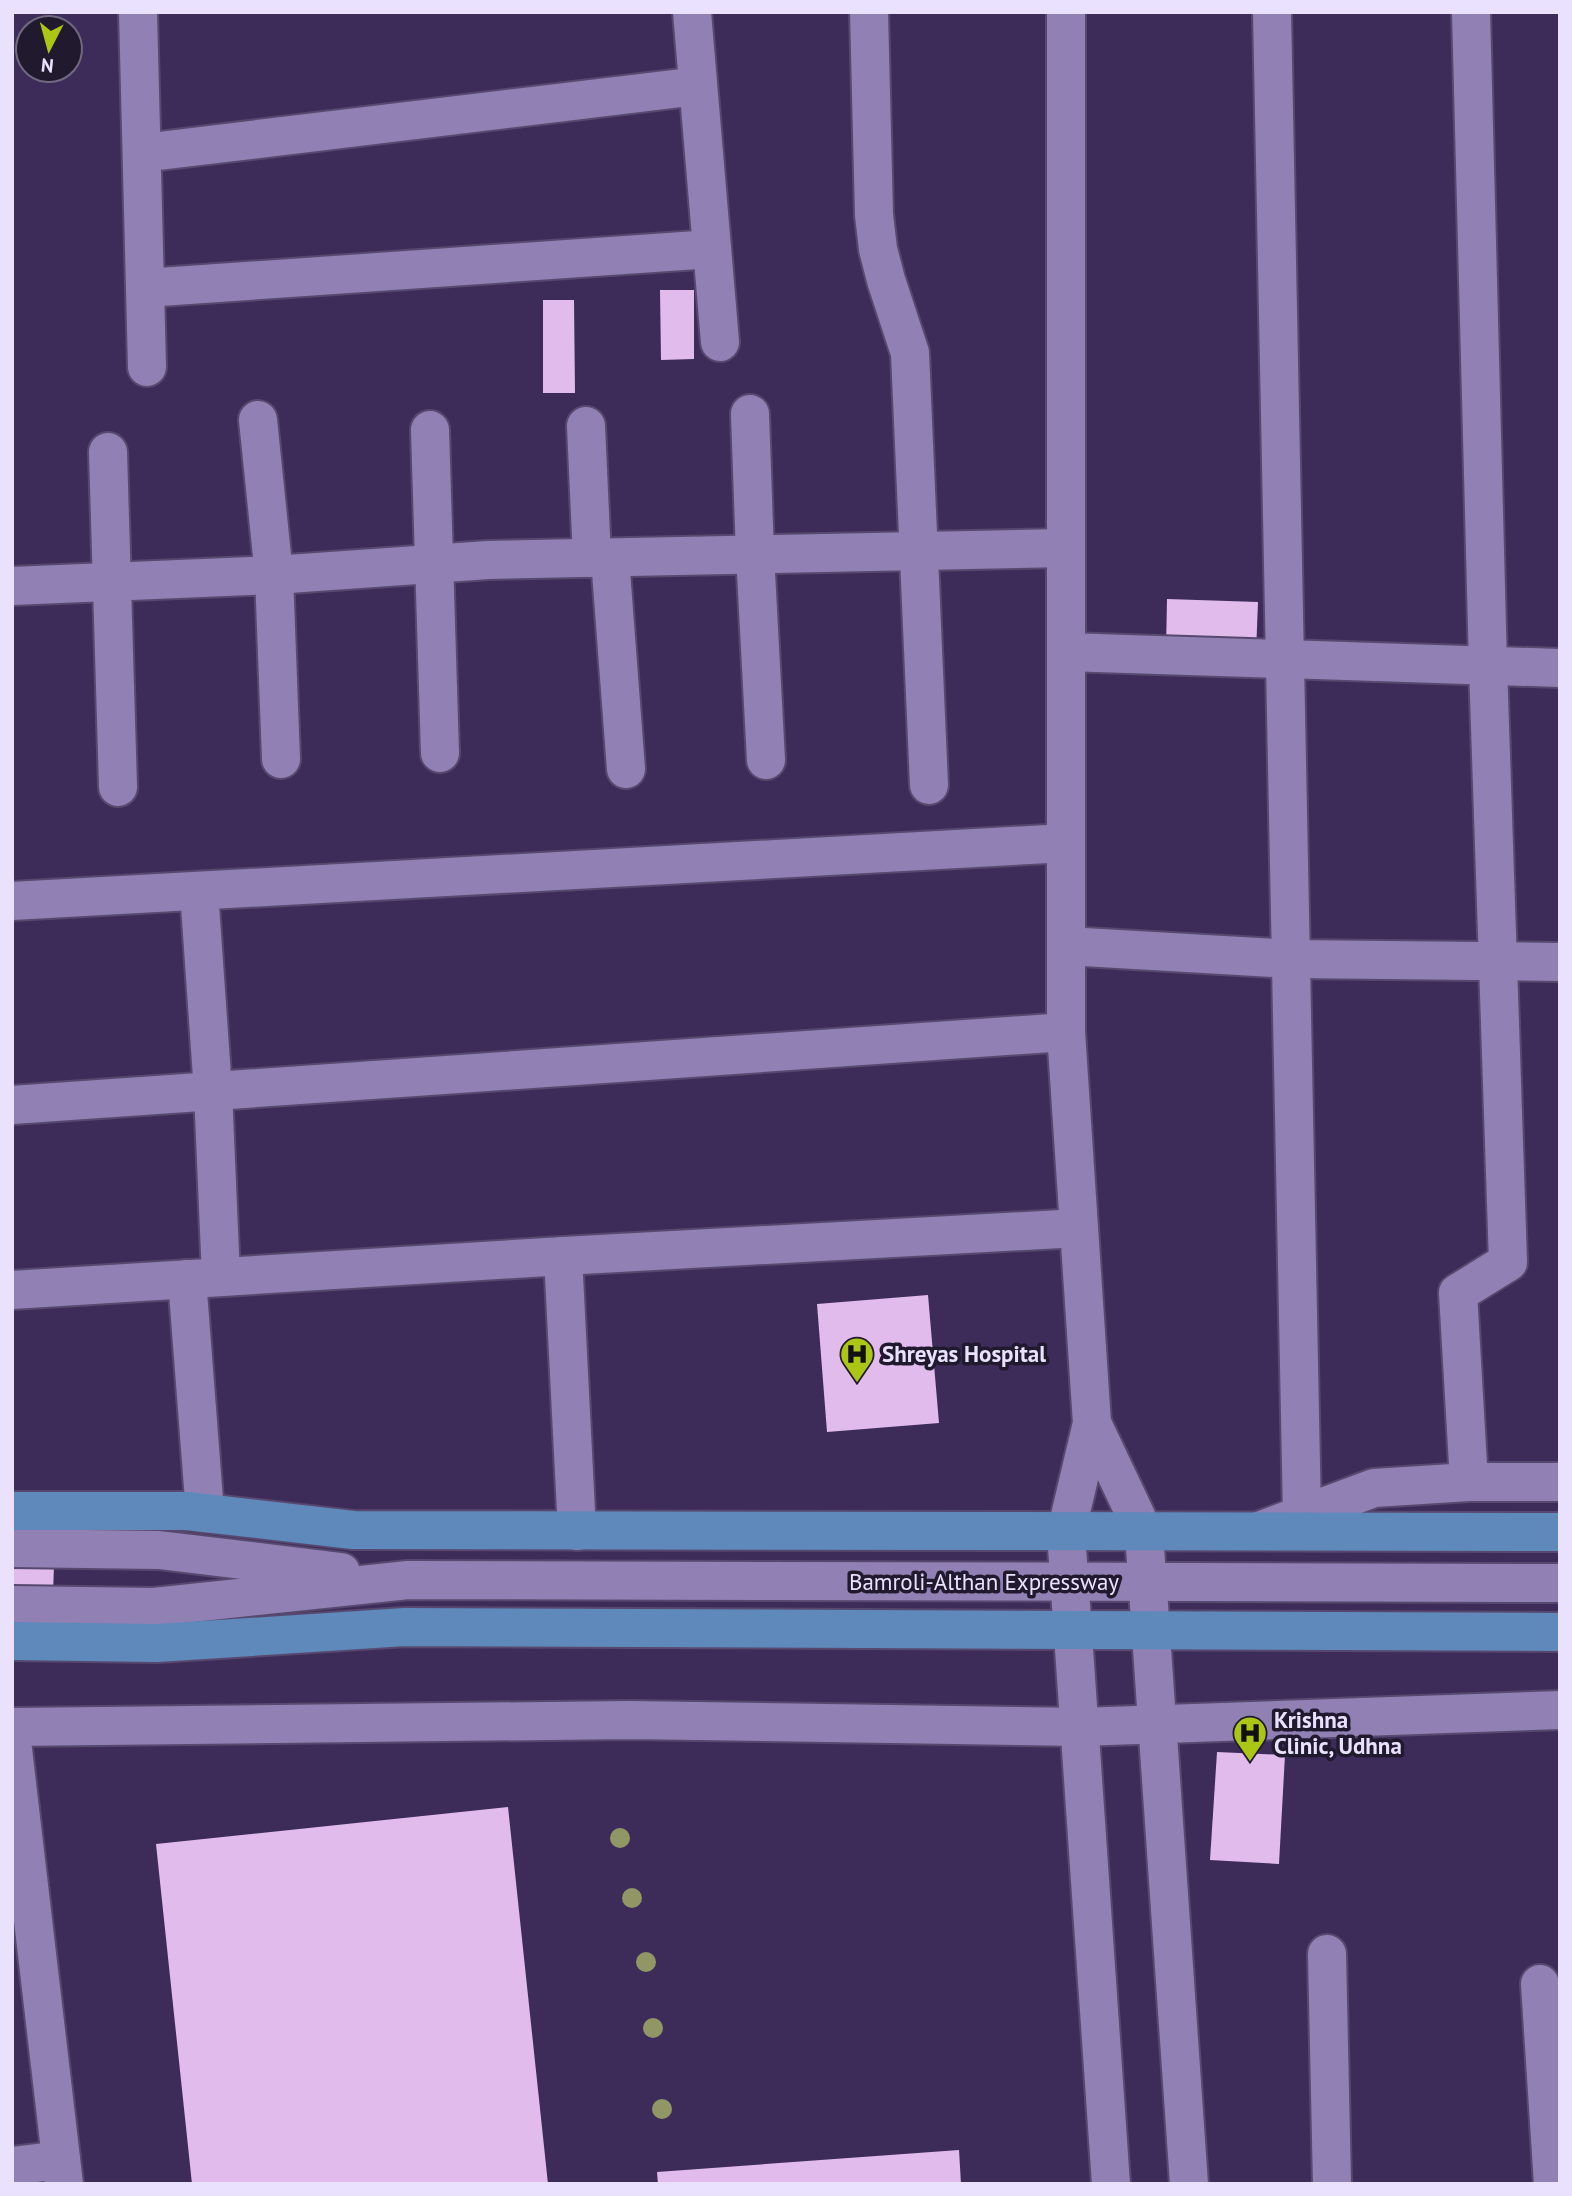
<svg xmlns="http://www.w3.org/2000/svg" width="1572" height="2196" viewBox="0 0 1572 2196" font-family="'PT Sans',sans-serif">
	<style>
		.building { fill: #e1bbeb }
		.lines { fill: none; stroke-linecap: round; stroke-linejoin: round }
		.minor-casing { stroke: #57486f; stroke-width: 42 }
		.tertiary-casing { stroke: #57486f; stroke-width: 42 }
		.secondary-casing { stroke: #57486f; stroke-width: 42 }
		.primary-casing { stroke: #57486f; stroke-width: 42 }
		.minor { stroke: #9180b3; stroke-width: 38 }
		.tertiary { stroke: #9180b3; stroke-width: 38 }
		.secondary { stroke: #9180b3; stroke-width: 38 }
		.primary { stroke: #5f88bb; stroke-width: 38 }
		.tree { fill: #909764 }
		.labels { text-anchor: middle; stroke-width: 7; stroke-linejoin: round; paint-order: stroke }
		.poi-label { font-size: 23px; font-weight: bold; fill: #e9e1fd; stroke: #21192e; text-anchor: start }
		.street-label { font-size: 23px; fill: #e9e1fd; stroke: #21192e }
	</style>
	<rect width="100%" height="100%" fill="#3d2c59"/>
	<!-- building -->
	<g class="building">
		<polygon points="660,290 694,290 694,359 661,360"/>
		<polygon points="543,300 574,300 575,393 543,393"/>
		<polygon points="1167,599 1258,602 1256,653 1166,650"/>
		<polygon points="928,1295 939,1423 827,1432 817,1304"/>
		<polygon points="12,1563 54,1565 53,1594 12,1592"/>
		<polygon points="1217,1752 1285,1755 1279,1864 1210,1860"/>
		<polygon points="508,1807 548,2184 192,2184 156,1844"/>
		<polygon points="959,2150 961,2184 658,2184 657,2172"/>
	</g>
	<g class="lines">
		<!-- minor casing -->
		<g class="minor-casing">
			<g id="minor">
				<polyline points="138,12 147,367"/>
				<polyline points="692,12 720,342"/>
				<polyline points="869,12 874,215 878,249 886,280 910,353 929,785"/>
				<polyline points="1272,12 1302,1515"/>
				<polyline points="142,153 698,86"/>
				<polyline points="145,288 712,249"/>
				<polyline points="750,414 755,554 766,760"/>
				<polyline points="258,420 274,575 281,759"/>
				<polyline points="586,426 592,558"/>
				<polyline points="430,430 440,753"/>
				<polyline points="108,452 118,787"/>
				<polyline points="610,558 626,769"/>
				<polyline points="12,586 274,575 488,560 1065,548"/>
				<polyline points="1066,652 1560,668"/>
				<polyline points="199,891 213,1091 221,1277"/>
				<polyline points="12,901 1066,843"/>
				<polyline points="1066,946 1292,959 1560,962"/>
				<polyline points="12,1105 1066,1032"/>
				<polyline points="563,1256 577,1531"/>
				<polyline points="187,1279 205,1513"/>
				<polyline points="12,1290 563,1256 1079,1228"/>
				<polyline points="1092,1423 1144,1533"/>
				<polyline points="1469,1482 1458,1293 1508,1262 1488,666 1471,12"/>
				<polyline points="1066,1533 1092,1423 1066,1032 1066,12"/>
				<polyline points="12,1741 64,2184"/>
				<polyline points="1327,1954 1332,2184"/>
				<polyline points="1540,1984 1553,2184"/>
				<polyline points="12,2166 61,2160"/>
			</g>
		</g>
		<!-- tertiary casing -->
		<g class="tertiary-casing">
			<g id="tertiary">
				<polyline points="1259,1531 1374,1488 1469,1482 1560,1482"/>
				<polyline points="1066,1533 1111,2184"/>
				<polyline points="1144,1533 1189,2184"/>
				<polyline points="12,1727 630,1720 1080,1727 1560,1710"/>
			</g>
		</g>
		<!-- secondary casing -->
		<g class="secondary-casing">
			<g id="secondary">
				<polyline points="12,1548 159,1550 341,1572"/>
				<polyline points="12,1605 154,1607 408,1580 1560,1583"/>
			</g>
		</g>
		<!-- primary casing -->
		<g class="primary-casing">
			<g id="primary">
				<polyline points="12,1511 187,1511 353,1530 1560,1532"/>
				<polyline points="12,1641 157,1643 405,1627 1560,1632"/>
			</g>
		</g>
		<!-- minor -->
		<use href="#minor" class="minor"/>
		<!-- tertiary -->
		<use href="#tertiary" class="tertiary"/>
		<!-- secondary -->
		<use href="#secondary" class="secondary"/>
		<!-- primary -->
		<use href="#primary" class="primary"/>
	</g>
	<!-- trees -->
	<g class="tree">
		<circle cx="620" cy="1838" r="10"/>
		<circle cx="632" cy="1898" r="10"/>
		<circle cx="646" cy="1962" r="10"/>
		<circle cx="653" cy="2028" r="10"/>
		<circle cx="662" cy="2109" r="10"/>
	</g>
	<!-- icons -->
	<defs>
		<g id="hospital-pin" transform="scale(1.75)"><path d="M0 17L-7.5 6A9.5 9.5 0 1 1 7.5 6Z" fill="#abc614" stroke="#21192e"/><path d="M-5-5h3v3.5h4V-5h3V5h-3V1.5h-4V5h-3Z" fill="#111"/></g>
	</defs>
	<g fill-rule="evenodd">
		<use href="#hospital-pin" x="857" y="1354"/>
		<use href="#hospital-pin" x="1250" y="1733"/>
	</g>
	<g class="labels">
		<!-- poi labels -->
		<g class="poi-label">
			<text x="882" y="1362">Shreyas Hospital</text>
			<text x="1274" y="1728">Krishna<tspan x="1274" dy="26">Clinic, Udhna</tspan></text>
		</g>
		<!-- street labels -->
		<g class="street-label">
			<text x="984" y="1590">Bamroli-Althan Expressway</text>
		</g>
	</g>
	<!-- border -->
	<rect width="1572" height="2196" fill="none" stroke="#e9e1fd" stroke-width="28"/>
	<!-- north arrow -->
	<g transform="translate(49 49) rotate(186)"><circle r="33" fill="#21192e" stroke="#716981" stroke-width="2"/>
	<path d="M0-5L12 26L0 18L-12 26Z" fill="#abc614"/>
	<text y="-10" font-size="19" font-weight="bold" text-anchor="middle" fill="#e9e1fd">N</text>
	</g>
</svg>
